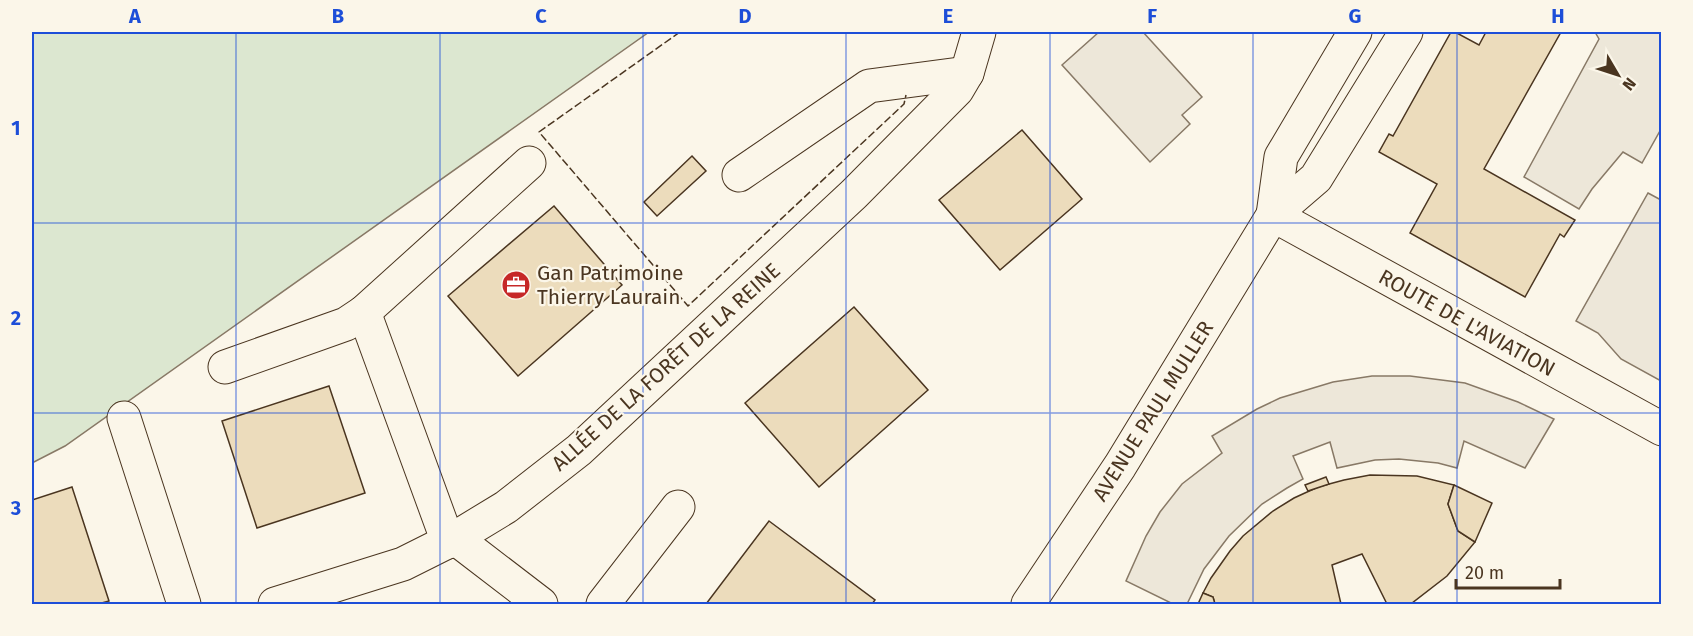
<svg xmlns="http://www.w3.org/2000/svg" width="1693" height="636" viewBox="0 0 1693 636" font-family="'Fira Sans',sans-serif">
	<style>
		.green { fill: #dce7d0; stroke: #887966; stroke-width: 1.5 }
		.parking { fill: #ede7d9; stroke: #887966; stroke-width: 1.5 }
		.building { fill: #ecdcbc; stroke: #4a3520; stroke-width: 1.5 }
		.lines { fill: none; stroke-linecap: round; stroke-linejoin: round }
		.minor-casing { stroke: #4a3520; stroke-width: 35 }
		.major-casing { stroke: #4a3520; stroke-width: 35 }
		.minor { stroke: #fbf6e9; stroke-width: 33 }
		.major { stroke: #fbf6e9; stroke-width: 33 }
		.fence { stroke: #4a3520; stroke-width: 1.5; stroke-dasharray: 8 3; stroke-linecap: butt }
		.grid { fill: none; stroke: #1d4ed8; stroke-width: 1.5; stroke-opacity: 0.55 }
		.labels { text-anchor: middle; stroke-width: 4.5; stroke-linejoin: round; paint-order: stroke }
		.poi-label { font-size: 21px; fill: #4a3520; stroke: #fbf6e9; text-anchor: start }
		.street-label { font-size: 21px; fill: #4a3520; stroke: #fbf6e9 }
		.neatline { fill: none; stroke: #1d4ed8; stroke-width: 2 }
		.grid-label { font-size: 20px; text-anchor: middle; font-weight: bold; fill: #1d4ed8 }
	</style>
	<rect width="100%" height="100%" fill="#fbf6e9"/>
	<!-- green -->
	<polygon class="green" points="32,32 649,32 65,446 32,463"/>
	<!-- parking -->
	<g class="parking">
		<polygon points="1099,32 1143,32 1202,97 1182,115 1190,124 1150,162 1062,65"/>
		<polygon points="1595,32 1661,32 1661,129 1642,163 1623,152 1592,189 1579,209 1524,177 1599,39"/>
		<polygon points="1648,193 1661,200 1661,381 1621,359 1598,333 1576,321"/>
		<polygon points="1372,376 1410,376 1465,383 1518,402 1554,419 1525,468 1464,441 1457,468 1438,463 1399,459 1375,460 1337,468 1330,442 1293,456 1303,479 1287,488 1262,504 1229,536 1204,569 1187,604 1173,604 1126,581 1146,536 1160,512 1182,484 1222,453 1212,436 1257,409 1280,398 1333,382"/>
	</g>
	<!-- building -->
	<g class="building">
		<polygon points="1451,32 1455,32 1479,45 1486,32 1561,32 1484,169 1575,220 1564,237 1560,234 1525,297 1410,233 1437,184 1379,152 1389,134 1393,136"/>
		<polygon points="1022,130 1082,199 1000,270 939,200"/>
		<polygon points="692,156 706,171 657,216 644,202"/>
		<polygon points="554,206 622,285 518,376 448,296"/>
		<polygon points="854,307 928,390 819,487 745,403"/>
		<polygon points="329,386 365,493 257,528 222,421"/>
		<polygon points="1370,475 1417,476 1454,485 1448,504 1458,531 1475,542 1447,576 1412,603 1409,604 1387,604 1362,554 1332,565 1341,604 1215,604 1213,597 1203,593 1211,578 1230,551 1243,536 1273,511 1294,498 1318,487 1344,480"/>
		<polygon points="1326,477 1329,484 1308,491 1305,485"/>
		<polygon points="1454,485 1492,503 1475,542 1458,531 1448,504"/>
		<polygon points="72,487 109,601 98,604 32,604 32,500"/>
		<polygon points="769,521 875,600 872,604 706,604"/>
		<polygon points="1203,593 1213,597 1215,604 1198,604"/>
	</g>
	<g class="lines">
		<!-- minor casing -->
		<g class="minor-casing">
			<g id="minor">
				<polyline points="739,175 869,86 967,73"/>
				<polyline points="1273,215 1662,429"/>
				<polyline points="364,312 448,542"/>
				<polyline points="225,367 346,324 364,312 529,163"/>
				<polyline points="124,418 184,604"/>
				<polyline points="455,538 541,604"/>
				<polyline points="275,604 403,564 455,538 506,507 579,450 854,194 957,90 967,73 979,32"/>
				<polyline points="603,604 678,507"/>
			</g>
		</g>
		<!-- major casing -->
		<g class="major-casing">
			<g id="major">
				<polyline points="1273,215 1281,157 1355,32"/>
				<polyline points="1028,604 1120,466 1273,215 1316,178 1406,32"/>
			</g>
		</g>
		<!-- minor -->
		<use href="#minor" class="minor"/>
		<!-- major -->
		<use href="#major" class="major"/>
		<!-- fence -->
		<polyline class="fence" points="680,32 539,132 688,306 904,104 906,95"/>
	</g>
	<!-- grid -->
	<path class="grid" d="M 236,32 L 236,604M 440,32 L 440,604M 643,32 L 643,604M 846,32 L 846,604M 1050,32 L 1050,604M 1253,32 L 1253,604M 1457,32 L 1457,604M 32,223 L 1662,223M 32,413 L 1662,413"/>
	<!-- icons -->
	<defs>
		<g id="office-disc" transform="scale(1.5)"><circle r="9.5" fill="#c62828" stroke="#fbf6e9"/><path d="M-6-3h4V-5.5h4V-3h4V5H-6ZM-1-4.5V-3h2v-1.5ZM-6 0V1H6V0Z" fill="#fff"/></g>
	</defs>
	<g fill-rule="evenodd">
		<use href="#office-disc" x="516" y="285"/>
	</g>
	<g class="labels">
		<!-- poi labels -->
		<g class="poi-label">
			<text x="537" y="280">Gan Patrimoine<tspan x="537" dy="24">Thierry Laurain</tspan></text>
		</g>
		<!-- street labels -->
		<g class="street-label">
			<text transform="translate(1467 323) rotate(29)" y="7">ROUTE DE L'AVIATION</text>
			<text transform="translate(666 367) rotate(-42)" y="7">ALLÉE DE LA FORÊT DE LA REINE</text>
			<text transform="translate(1153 411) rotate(-58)" y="7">AVENUE PAUL MULLER</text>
		</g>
	</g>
	<!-- border -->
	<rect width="1693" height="636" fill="none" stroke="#fbf6e9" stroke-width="66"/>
	<!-- north arrow -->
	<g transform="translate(1618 75) rotate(129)" stroke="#fbf6e9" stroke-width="4.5" paint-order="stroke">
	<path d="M0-4.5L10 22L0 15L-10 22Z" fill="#4a3520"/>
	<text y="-9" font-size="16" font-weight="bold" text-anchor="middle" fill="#4a3520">N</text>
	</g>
	<!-- scale -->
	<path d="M1456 579v9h104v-9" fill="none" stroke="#4a3520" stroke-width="3"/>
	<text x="1465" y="579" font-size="18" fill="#4a3520" stroke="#fbf6e9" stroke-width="4.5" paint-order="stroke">20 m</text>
	<rect x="33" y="33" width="1627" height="570" class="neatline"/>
	<g class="grid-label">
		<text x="135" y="23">A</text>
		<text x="338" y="23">B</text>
		<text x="541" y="23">C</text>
		<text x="745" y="23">D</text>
		<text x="948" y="23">E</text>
		<text x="1152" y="23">F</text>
		<text x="1355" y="23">G</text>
		<text x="1558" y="23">H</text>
		<text x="16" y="135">1</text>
		<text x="16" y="325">2</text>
		<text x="16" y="515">3</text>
	</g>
</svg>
